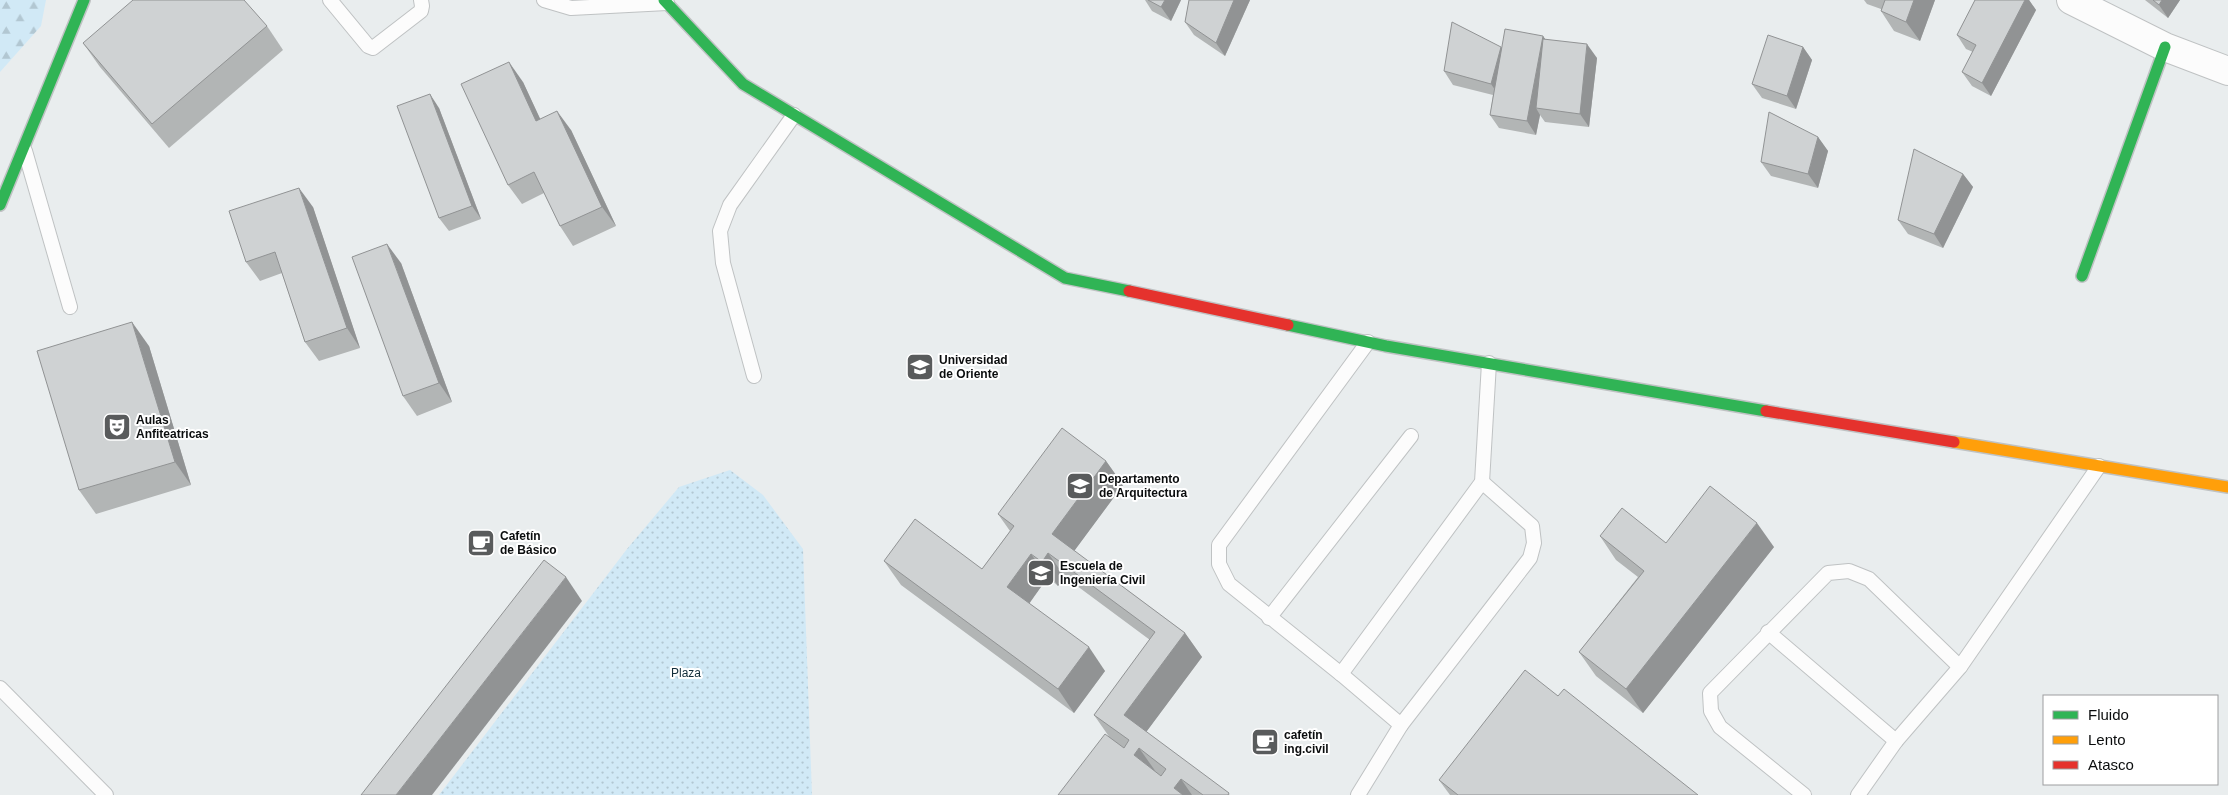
<svg xmlns="http://www.w3.org/2000/svg" width="2228" height="795" viewBox="0 0 2228 795" font-family="Helvetica,sans-serif">
	<style>
		.forest { fill: url(#forest-firs) }
		.park { fill: url(#park-dots) }
		.lines { fill: none; stroke-linecap: round; stroke-linejoin: round }
		.lane-casing { stroke: #bfc2c3; stroke-width: 16 }
		.street-casing { stroke: #bfc2c3; stroke-width: 30 }
		.fast-casing { stroke: #bfc2c3; stroke-width: 14 }
		.slow-casing { stroke: #bfc2c3; stroke-width: 14 }
		.jam-casing { stroke: #bfc2c3; stroke-width: 14 }
		.lane { stroke: #fcfcfc; stroke-width: 14 }
		.street { stroke: #fcfcfc; stroke-width: 28 }
		.fast { stroke: #30b455; stroke-width: 11 }
		.slow { stroke: #ff9f0a; stroke-width: 11 }
		.jam { stroke: #e5322d; stroke-width: 11 }
		.wall { fill: #b2b5b5 }
		.shaded-wall { fill: #919394 }
		.building { fill: #cfd2d3; stroke: #919394; fill-rule: evenodd }
		.labels { text-anchor: middle; stroke-width: 4; stroke-linejoin: round; paint-order: stroke }
		.poi-label { font-size: 12px; font-weight: bold; fill: #0b0d0e; stroke: #fff; text-anchor: start }
		.park-label { font-size: 12px; fill: #122d3a; stroke: #fff }
	</style>
	<defs>
		<pattern id="forest-firs" width="22" height="20" patternUnits="userSpaceOnUse" patternTransform="scale(1.25)"><rect width="22" height="20" fill="#d1e9f6"/><path d="M5 1l3.5 6h-7zM16 11l3.5 6h-7z" fill="#b2c7d2"/></pattern>
		<pattern id="park-dots" width="8" height="8" patternUnits="userSpaceOnUse" patternTransform="scale(1.25)"><rect width="8" height="8" fill="#d1e9f6"/><path d="M2 2h.1M6 6h.1" fill="none" stroke="#b2c7d2" stroke-width="1.8" stroke-linecap="round"/></pattern>
	</defs>
	<rect width="100%" height="100%" fill="#e9edee"/>
	<!-- forest -->
	<polygon class="forest" points="0,0 46,0 41,26 0,72"/>
	<!-- park -->
	<polygon class="park" points="730,470 763,495 803,549 812,795 439,795 627,549 679,487"/>
	<g class="lines">
		<!-- lane casing -->
		<g class="lane-casing">
			<g id="lane">
				<polyline points="330,0 368,46 373,48 421,11 422,6 421,0"/>
				<polyline points="544,0 571,8 667,3"/>
				<polyline points="25,151 70,307"/>
				<polyline points="754,376 723,263 720,231 730,205 794,115"/>
				<polyline points="1269,618 1411,436"/>
				<polyline points="1768,632 1896,741"/>
				<polyline points="1341,674 1482,482 1489,363"/>
				<polyline points="0,688 106,795"/>
				<polyline points="1401,725 1530,558 1534,543 1532,526 1482,482"/>
				<polyline points="1358,795 1401,725 1341,674 1229,584 1219,564 1219,545 1368,342"/>
				<polyline points="1804,795 1720,727 1711,711 1710,693 1828,573 1849,571 1869,579 1960,667"/>
				<polyline points="1858,795 1896,741 1960,667 2099,466"/>
			</g>
		</g>
		<!-- street casing -->
		<g class="street-casing">
			<polyline id="street" points="2071,0 2165,47 2228,71"/>
		</g>
		<!-- fast casing -->
		<g class="fast-casing">
			<g id="fast">
				<polyline points="664,0 743,84 1065,278 1129,291"/>
				<polyline points="0,205 84,0"/>
				<polyline points="2082,276 2165,47"/>
				<polyline points="1288,325 1386,346 1766,411"/>
			</g>
		</g>
		<!-- slow casing -->
		<g class="slow-casing">
			<polyline id="slow" points="1954,442 2228,487"/>
		</g>
		<!-- jam casing -->
		<g class="jam-casing">
			<g id="jam">
				<polyline points="1129,291 1288,325"/>
				<polyline points="1766,411 1954,442"/>
			</g>
		</g>
		<!-- lane -->
		<use href="#lane" class="lane"/>
		<!-- street -->
		<use href="#street" class="street"/>
		<!-- fast -->
		<use href="#fast" class="fast"/>
		<!-- slow -->
		<use href="#slow" class="slow"/>
		<!-- jam -->
		<use href="#jam" class="jam"/>
	</g>
	<!-- wall -->
	<g class="wall">
		<polygon points="1145,0 1181,0 1171,21 1152,11"/>
		<polygon points="1189,0 1250,0 1225,56 1194,35 1185,22"/>
		<polygon points="1864,0 1935,0 1920,41 1894,31 1881,11 1881,9 1867,4"/>
		<polygon points="1975,0 2029,0 2036,10 1991,96 1972,86 1962,72 1973,52 1966,49 1957,35"/>
		<polygon points="2145,0 2180,0 2168,18"/>
		<polygon points="267,26 283,50 169,148 100,67 83,43"/>
		<polygon points="1543,36 1545,39 1597,58 1589,127 1545,122 1540,115 1536,135 1499,128 1490,115 1493,95 1453,85 1444,71 1501,47 1502,48"/>
		<polygon points="1803,47 1812,60 1796,109 1762,98 1752,84"/>
		<polygon points="523,82 540,119 571,130 616,226 573,246 560,226 544,193 522,204 508,185"/>
		<polygon points="439,108 481,219 449,231 439,218"/>
		<polygon points="1818,137 1828,151 1818,188 1771,176 1761,162"/>
		<polygon points="1963,174 1973,187 1943,248 1908,234 1898,220"/>
		<polygon points="313,207 360,348 319,361 305,342 282,273 260,281 246,262"/>
		<polygon points="401,263 452,402 417,416 403,396"/>
		<polygon points="149,346 191,485 96,514 79,490"/>
		<polygon points="1106,461 1123,485 1074,551 1185,633 1202,657 1146,732 1230,795 1058,795 1110,738 1094,715 1150,640 1065,577 1058,586 1048,577 1029,603 1105,671 1074,713 901,585 884,561 982,569 1010,531 998,514"/>
		<polygon points="1600,536 1666,543 1774,547 1643,713 1596,676 1579,652 1638,577 1616,560"/>
		<polygon points="1439,780 1698,795 1450,795"/>
	</g>
	<!-- shaded-wall -->
	<g class="shaded-wall">
		<polygon points="1165,0 1181,0 1171,21 1161,7"/>
		<polygon points="1234,0 1250,0 1225,56 1216,43"/>
		<polygon points="1914,0 1935,0 1920,41 1906,22"/>
		<polygon points="2025,0 2029,0 2036,10 1991,96 1982,83"/>
		<polygon points="2162,0 2180,0 2168,18 2159,5"/>
		<polygon points="1543,36 1552,49 1536,108 1540,115 1536,135 1527,121"/>
		<polygon points="1587,44 1597,58 1589,127 1580,114"/>
		<polygon points="1501,47 1511,60 1500,97 1491,84"/>
		<polygon points="1803,47 1812,60 1796,109 1787,96"/>
		<polygon points="509,62 523,82 550,140 536,121"/>
		<polygon points="430,94 439,108 481,219 472,206"/>
		<polygon points="557,111 571,130 616,226 602,207"/>
		<polygon points="1818,137 1828,151 1818,188 1808,174"/>
		<polygon points="1963,174 1973,187 1943,248 1934,234"/>
		<polygon points="299,188 313,207 360,348 347,328"/>
		<polygon points="387,244 401,263 452,402 439,383"/>
		<polygon points="132,322 149,346 191,485 175,462"/>
		<polygon points="1106,461 1123,485 1069,558 1052,534"/>
		<polygon points="1757,523 1774,547 1643,713 1626,689"/>
		<polygon points="1048,553 1065,577 1058,586 1042,562"/>
		<polygon points="1031,554 1048,577 1024,611 1007,587"/>
		<polygon points="566,577 582,601 432,795 396,795"/>
		<polygon points="1185,633 1202,657 1141,739 1124,715"/>
		<polygon points="1089,647 1105,671 1074,713 1058,689"/>
		<polygon points="1139,748 1156,772 1134,755"/>
		<polygon points="1181,779 1192,795 1179,795 1174,788"/>
	</g>
	<!-- building -->
	<g class="building">
		<polygon points="133,0 244,0 267,26 152,124 83,43"/>
		<polygon points="1148,0 1165,0 1161,7"/>
		<polygon points="1189,0 1234,0 1216,43 1185,22"/>
		<polygon points="1885,0 1914,0 1906,22 1881,11"/>
		<polygon points="1975,0 2025,0 1982,83 1962,72 1976,45 1957,35"/>
		<polygon points="2153,0 2162,0 2159,5"/>
		<polygon points="1452,22 1501,47 1491,84 1444,71"/>
		<polygon points="1505,29 1543,36 1527,121 1490,115"/>
		<polygon points="1768,35 1803,47 1787,96 1752,84"/>
		<polygon points="1543,39 1587,44 1580,114 1536,108"/>
		<polygon points="509,62 536,121 557,111 602,207 560,226 534,172 508,185 461,84"/>
		<polygon points="430,94 472,206 439,218 397,106"/>
		<polygon points="1769,112 1818,137 1808,174 1761,162"/>
		<polygon points="1914,149 1963,174 1934,234 1898,220"/>
		<polygon points="299,188 347,328 305,342 275,252 246,262 229,211"/>
		<polygon points="387,244 439,383 403,396 352,257"/>
		<polygon points="132,322 175,462 79,490 37,351"/>
		<path d="M 1062,428 L 1106,461 L 1052,534 L 1185,633 L 1124,715 L 1229,793 L 1228,795 L 1203,795 L 1181,779 L 1174,788 L 1183,795 L 1058,795 L 1105,734 L 1124,748 L 1129,740 L 1094,715 L 1155,632 L 1048,553 L 1042,562 L 1031,554 L 1007,587 L 1089,647 L 1058,689 L 884,561 L 915,519 L 982,569 L 1014,526 L 998,514 ZM 1139,748 L 1166,769 L 1161,776 L 1134,755 Z"/>
		<polygon points="1710,486 1757,523 1626,689 1579,652 1644,571 1600,536 1622,508 1666,543"/>
		<polygon points="544,560 566,577 396,795 361,795"/>
		<polygon points="1525,670 1558,696 1564,689 1698,795 1458,795 1439,780"/>
	</g>
	<!-- icons -->
	<defs>
		<g id="university-square" transform="scale(1.4375)"><rect x="-9" y="-9" width="18" height="18" rx="4" fill="#595b5c" stroke="#fff"/><path d="M0-5L7-2L0 1L-7-2ZM-4 1L0 2.5L4 1V4Q0 6-4 4Z" fill="#fff"/></g>
		<g id="theatre-square" transform="scale(1.4375)"><rect x="-9" y="-9" width="18" height="18" rx="4" fill="#595b5c" stroke="#fff"/><path d="M-5-5.5Q0-4 5-5.5V0Q5 5 0 6Q-5 5-5 0ZM-3.3-2.5H-1v1.5H-3.3ZM1-2.5H3.3v1.5H1ZM-2.8 1Q0 5.5 2.8 1Z" fill="#fff"/></g>
		<g id="cafe-square" transform="scale(1.4375)"><rect x="-9" y="-9" width="18" height="18" rx="4" fill="#595b5c" stroke="#fff"/><path d="M-5.5-4.5H6V0H3Q3 3.5 0 3.5H-2.5Q-5.5 3.5-5.5 0ZM3-3.2v2h1.7v-2ZM-6 4.5H4V6H-6Z" fill="#fff"/></g>
	</defs>
	<g fill-rule="evenodd">
		<use href="#university-square" x="920" y="367"/>
		<use href="#theatre-square" x="117" y="427"/>
		<use href="#university-square" x="1080" y="486"/>
		<use href="#cafe-square" x="481" y="543"/>
		<use href="#university-square" x="1041" y="573"/>
		<use href="#cafe-square" x="1265" y="742"/>
	</g>
	<g class="labels">
		<!-- poi labels -->
		<g class="poi-label">
			<text x="939" y="364">Universidad<tspan x="939" dy="14">de Oriente</tspan></text>
			<text x="136" y="424">Aulas<tspan x="136" dy="14">Anfiteatricas</tspan></text>
			<text x="1099" y="483">Departamento<tspan x="1099" dy="14">de Arquitectura</tspan></text>
			<text x="500" y="540">Cafetín<tspan x="500" dy="14">de Básico</tspan></text>
			<text x="1060" y="570">Escuela de<tspan x="1060" dy="14">Ingeniería Civil</tspan></text>
			<text x="1284" y="739">cafetín<tspan x="1284" dy="14">ing.civil</tspan></text>
		</g>
		<!-- park labels -->
		<g class="park-label">
			<text x="686" y="677">Plaza</text>
		</g>
	</g>
	<!-- legend -->
	<rect x="2043" y="695" width="175" height="90" fill="#ffffff" stroke="#9d9e9f"/>
	<rect x="2053" y="711" width="25" height="8" fill="#30b455" stroke="#9d9e9f"/>
	<text x="2088" y="720" font-size="15" fill="#0b0d0e">Fluido</text>
	<rect x="2053" y="736" width="25" height="8" fill="#ff9f0a" stroke="#9d9e9f"/>
	<text x="2088" y="745" font-size="15" fill="#0b0d0e">Lento</text>
	<rect x="2053" y="761" width="25" height="8" fill="#e5322d" stroke="#9d9e9f"/>
	<text x="2088" y="770" font-size="15" fill="#0b0d0e">Atasco</text>
</svg>
